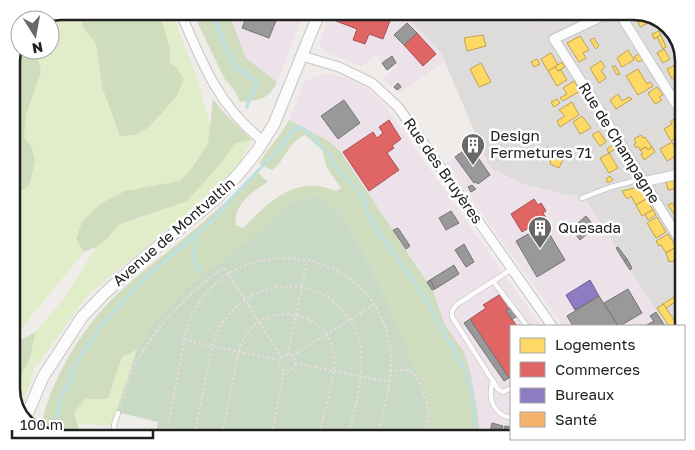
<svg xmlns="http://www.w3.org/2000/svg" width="695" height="450" viewBox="0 0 695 450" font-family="'Golos Text',sans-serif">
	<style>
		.residential { fill: #dedcdb }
		.industrial { fill: #ede2ea }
		.education { fill: #f8f4e6 }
		.grass { fill: #e1ecc8 }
		.forest { fill: #cfddbe }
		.cemetery { fill: #c8dac5 }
		.homes { fill: #ffd966; stroke: #bca251 }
		.shops { fill: #e06666; stroke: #a75151 }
		.offices { fill: #8e7cc3; stroke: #6d6192 }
		.health { fill: #f6b26b; stroke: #b68655 }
		.industry { fill: #999; stroke: #757575 }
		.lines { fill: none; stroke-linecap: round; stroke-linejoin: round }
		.stream { stroke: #bde0e3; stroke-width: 3 }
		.service-casing { stroke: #c6c5c4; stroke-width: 6 }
		.minor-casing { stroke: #c6c5c4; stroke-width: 11 }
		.tertiary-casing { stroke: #c6c5c4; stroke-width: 13 }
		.path { stroke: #ecdbdb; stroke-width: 2; stroke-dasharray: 2.5 2.5; stroke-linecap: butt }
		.service { stroke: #fdfcfc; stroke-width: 4.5 }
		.minor { stroke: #fdfcfc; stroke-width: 9 }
		.tertiary { stroke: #fdfcfc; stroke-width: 11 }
		.labels { text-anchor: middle; stroke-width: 5; stroke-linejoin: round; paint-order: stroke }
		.poi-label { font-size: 15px; fill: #212121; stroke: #fff; text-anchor: start }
		.street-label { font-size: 15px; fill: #212121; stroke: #fff }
		.rim { fill: none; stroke: #212121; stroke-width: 2.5 }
	</style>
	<rect width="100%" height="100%" fill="#efece9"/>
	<!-- residential -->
	<polygon class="residential" points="401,11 634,11 661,19 684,58 684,326 666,326 607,234 565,260 581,203 576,195 569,196 520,183 490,168 441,53"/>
	<!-- industrial -->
	<g class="industrial">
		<polygon points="228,11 305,11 277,82 246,58"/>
		<polygon points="331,11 401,11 441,53 444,62 399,93 382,78 398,67 396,63 387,70 377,55 361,66 327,53 322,48 320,43 321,38"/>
		<polygon points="328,74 346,78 367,88 382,102 541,326 511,326 511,439 481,439 476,402 470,371 464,352 445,325 433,291 406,249 327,140 289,120 305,81 315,76"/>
		<polygon points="478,141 490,168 500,174 520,183 569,196 576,195 581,203 586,200 665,326 563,326 446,163"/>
	</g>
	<!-- education -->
	<polygon class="education" points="484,11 591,11 573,19"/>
	<!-- grass -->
	<g class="grass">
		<polygon points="61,11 83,11 82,26 96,44 102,87 120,136 149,127 177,96 184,79 177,68 170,63 170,49 159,11 171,11 198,80 210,126 208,143 192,168 180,181 125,191 100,204 82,222 76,239 84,252 32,315 11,345 11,198 29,186 32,148 24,137 26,115 41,72 37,50 50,50 50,20 40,20"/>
		<polygon points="252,140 239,164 217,188 88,295 34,369 21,409 11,391 29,361 36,332 65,297 96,247 108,238 118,225 153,214 224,160 234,144"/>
		<polygon points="137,350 111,426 78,423 74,413 85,399 108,399 122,357"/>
	</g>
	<!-- forest -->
	<g class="forest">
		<polygon points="83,11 159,11 170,49 170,63 177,68 184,79 177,96 149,127 135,135 120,136 102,87 96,44 82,26"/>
		<path d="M 192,11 L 228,11 L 246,58 L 277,82 C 268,101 258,100 240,102 L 235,91 L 224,78 Z"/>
		<polygon points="20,39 20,50 37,50 41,72 26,115 24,137 32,148 35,161 29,186 11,198 11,58"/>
		<polygon points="213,99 226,115 252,140 234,144 224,160 187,201 118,225 108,238 96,247 84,252 76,239 82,222 100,204 125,191 180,181 192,168 208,143"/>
		<path d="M 289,120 L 327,140 L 340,151 L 433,291 L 445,325 L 464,352 L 470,371 L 476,402 L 481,439 L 426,439 L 429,429 L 384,294 L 359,243 L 339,211 L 321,198 L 288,204 L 261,230 L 150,327 L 137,350 L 122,357 L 108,399 L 85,399 L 74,413 L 82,439 L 61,439 L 43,433 C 43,427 42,420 44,414 C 54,376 83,328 111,300 C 133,278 159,259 183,239 C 209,218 233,196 256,171 L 268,182 C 254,190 232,206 236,225 L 243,228 C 270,201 296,174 336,191 L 341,188 L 327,168 L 322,150 L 305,135 C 287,143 284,163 272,170 L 259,164 C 267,148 281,136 289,120 Z"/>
		<polygon points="36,332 29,361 11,391 11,345"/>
	</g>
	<!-- cemetery -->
	<polygon class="cemetery" points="306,198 321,198 339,211 359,243 384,294 426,396 430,414 429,429 426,439 155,439 158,422 116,412 137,350 150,327 184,290 261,230 288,204"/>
	<!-- homes -->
	<g class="homes">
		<polygon points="642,14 652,17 654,20 640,27 636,17"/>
		<polygon points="659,31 661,35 654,39 652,34"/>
		<polygon points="483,35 486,46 467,51 464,38"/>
		<polygon points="661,35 666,47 663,49 657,37"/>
		<polygon points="580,36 589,50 583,53 586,58 579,62 567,43"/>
		<polygon points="594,38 599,46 596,49 590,40"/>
		<polygon points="664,49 670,59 663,63 657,53"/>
		<polygon points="628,50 634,60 622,67 617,58"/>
		<polygon points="551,53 558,65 548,71 541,59"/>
		<polygon points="640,53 644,59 638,62 634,57"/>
		<polygon points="537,59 540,64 534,67 531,62"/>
		<polygon points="601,61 605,67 601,70 606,78 599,83 590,68"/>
		<polygon points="562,62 565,67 558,71 555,67"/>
		<polygon points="481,63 491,82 479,87 470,69"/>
		<polygon points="679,63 682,71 684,70 684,75 681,74 672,79 667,69"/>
		<polygon points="612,66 615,66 620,74 617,75"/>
		<polygon points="555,67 558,71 561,70 567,80 557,86 548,71"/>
		<polygon points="638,69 647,84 650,82 653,86 638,95 626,76"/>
		<polygon points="574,81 580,91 563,101 560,98 567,94 563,88"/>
		<polygon points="684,82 684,94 681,95 677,84"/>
		<polygon points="657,87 663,95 659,97 662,100 655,104 648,93"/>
		<polygon points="618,94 622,101 629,97 632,99 616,109 610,100"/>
		<polygon points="557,99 560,103 554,107 551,102"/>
		<polygon points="572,102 579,115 560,127 557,121 565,116 559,110"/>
		<polygon points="582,116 591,128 580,134 573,122"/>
		<polygon points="677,117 683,126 677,130 680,135 671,141 664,129 672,124 670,122"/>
		<polygon points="599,131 606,142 600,146 592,135"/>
		<polygon points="641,135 643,138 645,137 652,147 648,150 646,147 640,150 638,146 636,148 634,144 636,143 634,139"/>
		<polygon points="672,142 679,154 667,161 660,149"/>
		<polygon points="613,145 615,149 609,153 607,149"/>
		<polygon points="547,147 565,155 559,168 550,164 551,161 543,157"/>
		<polygon points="646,147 648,150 652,147 655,152 644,160 641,154 643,153 640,150"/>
		<polygon points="609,153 618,168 609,173 600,158"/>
		<polygon points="610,176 613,180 608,183 606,179"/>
		<polygon points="684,178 684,187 668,190 666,182"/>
		<polygon points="639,187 646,199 636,205 631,196 627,199 622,191"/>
		<polygon points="679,198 684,204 684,213 676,217 668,205 672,203 674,206 678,204 676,200"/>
		<polygon points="646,199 653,210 642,216 636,205"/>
		<polygon points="653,210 656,215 648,220 645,214"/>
		<polygon points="657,217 666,232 656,238 647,223"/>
		<polygon points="668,234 676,247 666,253 661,245 659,246 656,241"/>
		<polygon points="676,247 681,256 672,262 671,261 669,262 666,253"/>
		<polygon points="682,258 684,268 682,269 677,261"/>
		<polygon points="682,269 684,271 684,284 675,273"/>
		<polygon points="684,291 684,306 677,295"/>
		<polygon points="677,295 680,299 666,308 663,304"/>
		<polygon points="663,304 666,308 678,326 669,326 657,308"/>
	</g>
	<!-- shops -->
	<g class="shops">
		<polygon points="339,11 389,11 393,13 383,39 369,34 365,44 353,40 357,29 336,21"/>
		<polygon points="417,33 436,54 423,66 404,45"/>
		<polygon points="389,120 401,139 392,146 394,148 387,153 399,170 369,191 343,152 373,132 377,138 383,133 379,127"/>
		<polygon points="534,199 538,205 541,203 546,211 543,213 546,218 522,232 511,214"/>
		<polygon points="499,295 509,309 506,311 517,326 511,326 511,376 509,378 470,319 486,308 483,305"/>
	</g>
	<!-- offices -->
	<polygon class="offices" points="590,280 599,296 575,310 566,295"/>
	<!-- health -->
	<polygon class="health" points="579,11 591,11 581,16"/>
	<!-- industry -->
	<g class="industry">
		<polygon points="249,11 280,11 269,38 242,28"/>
		<polygon points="407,23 417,33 404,45 394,35"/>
		<polygon points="392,56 396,63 387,70 382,63"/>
		<polygon points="398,83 401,87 397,90 394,87"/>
		<polygon points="344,100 360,123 338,139 321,116"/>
		<polygon points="470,146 490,175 478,184 476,182 474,183 455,157"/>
		<polygon points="472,185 476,189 471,192 468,187"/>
		<polygon points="451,211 459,223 446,230 439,218"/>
		<polygon points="586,216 595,227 580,240 571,229"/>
		<polygon points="544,225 565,260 537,277 516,241"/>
		<polygon points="398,228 410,246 406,249 393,230"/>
		<polygon points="464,244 474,262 466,267 455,250"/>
		<polygon points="618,247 627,259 624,261 616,248"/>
		<polygon points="627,259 632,268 630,270 624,261"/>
		<polygon points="454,265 459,274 435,289 430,280"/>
		<polygon points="430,280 435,289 432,290 427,282"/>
		<polygon points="628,289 642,313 620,326 618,326 604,303"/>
		<polygon points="599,296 618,326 573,326 567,316"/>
		<polygon points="512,307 518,316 512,319 506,311"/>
		<polygon points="656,312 665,326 645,326 654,321 650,316"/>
		<polygon points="470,319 509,378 504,381 464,323"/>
		<polygon points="492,423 503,426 500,439 489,437"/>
		<polygon points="505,426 511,427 511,439 503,439"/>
	</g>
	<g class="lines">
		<!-- stream -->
		<g class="stream">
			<path d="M 212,11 L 225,46 L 237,68 L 257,82 C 255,93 248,99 247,107"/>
			<path d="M 197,233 C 196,254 189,251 200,272"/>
			<path d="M 61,439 L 57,421 L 61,394 C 71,386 72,373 77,362 C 83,350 94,341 99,328 L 144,279 L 214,219 L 227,203 L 278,150 L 295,128 L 302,128 L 311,134 L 320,146 L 330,155 L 338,170 L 363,196 L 367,211 L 374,226 L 422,293 L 465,371 L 470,385 L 477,439"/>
		</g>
		<!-- service casing -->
		<g class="service-casing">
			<g id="service">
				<polyline points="582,198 611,187 641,179"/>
				<polyline points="493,281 527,326"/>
				<path d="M 493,381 C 487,398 493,414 511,418"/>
				<polyline points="511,388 503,392 498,389 452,317 452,311 456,305 512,269"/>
				<polyline points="116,439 114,425 118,413"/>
			</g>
		</g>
		<!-- minor casing -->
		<g class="minor-casing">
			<g id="minor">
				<path d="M 180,11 C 201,61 219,107 263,141"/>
				<polyline points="613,11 554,39 604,117 684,247"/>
				<polyline points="618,11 684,117"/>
				<polyline points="302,56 339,67 372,83 398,107 552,326"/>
				<polyline points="643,182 684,173"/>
			</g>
		</g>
		<!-- tertiary casing -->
		<g class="tertiary-casing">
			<polyline id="tertiary" points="26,417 43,377 82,317 104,294 137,264 218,197 242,170 257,151 274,124 320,11"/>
		</g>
		<!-- path -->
		<g class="path">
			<polyline points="429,11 450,16 528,21 555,29"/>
			<polyline points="184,340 278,360"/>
			<polyline points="288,354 307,261"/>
			<circle cx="287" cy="363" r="8"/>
			<polyline points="292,356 375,304"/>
			<polyline points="295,363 389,382"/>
			<path d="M 390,372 C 396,371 404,368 410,371 C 420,376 428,404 428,415 C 428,422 426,431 424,439"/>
			<path d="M 120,408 C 125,394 128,377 135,364 C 157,324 188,294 224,267 L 281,356"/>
			<path d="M 166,439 L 184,340 C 187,326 192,313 200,301 C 236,248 316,245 361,288 C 374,301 384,319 388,337 C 397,370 384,407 377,439"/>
			<path d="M 194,439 L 212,346 C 232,275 330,263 357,334 C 369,367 354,406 348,439"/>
			<path d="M 221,439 C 226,416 230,394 235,372 C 237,362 238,351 242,342 C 260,300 326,308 334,353 C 337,370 323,419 318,439"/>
			<polyline points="271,439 284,371"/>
		</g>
		<!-- service -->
		<use href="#service" class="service"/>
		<!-- minor -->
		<use href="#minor" class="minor"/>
		<!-- tertiary -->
		<use href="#tertiary" class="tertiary"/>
	</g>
	<!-- icons -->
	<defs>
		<g id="building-pin" transform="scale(1.25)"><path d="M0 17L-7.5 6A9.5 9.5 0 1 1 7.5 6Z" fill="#696867" stroke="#fff"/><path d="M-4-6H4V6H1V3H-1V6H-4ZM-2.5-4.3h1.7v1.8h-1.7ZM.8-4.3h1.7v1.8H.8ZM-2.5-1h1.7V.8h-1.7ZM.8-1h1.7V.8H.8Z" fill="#fff"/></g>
	</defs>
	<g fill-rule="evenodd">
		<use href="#building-pin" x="473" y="145"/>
		<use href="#building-pin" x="540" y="228"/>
	</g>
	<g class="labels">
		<!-- poi labels -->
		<g class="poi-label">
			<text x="490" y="141">Design<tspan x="490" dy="17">Fermetures 71</tspan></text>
			<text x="558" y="233">Quesada</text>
		</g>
		<!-- street labels -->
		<g class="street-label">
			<text transform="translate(619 143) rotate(58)" y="5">Rue de Champagne</text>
			<text transform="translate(443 171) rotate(55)" y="5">Rue des Bruyères</text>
			<text transform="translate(174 232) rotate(-41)" y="5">Avenue de Montvaltin</text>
		</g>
	</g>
	<!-- crop -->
	<path d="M0 0H695V450H0ZM61 20H634A41 41 0 0 1 675 61V389A41 41 0 0 1 634 430H61A41 41 0 0 1 20 389V61A41 41 0 0 1 61 20Z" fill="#fff" fill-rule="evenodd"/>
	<path class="rim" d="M61 20H634A41 41 0 0 1 675 61V389A41 41 0 0 1 634 430H61A41 41 0 0 1 20 389V61A41 41 0 0 1 61 20Z"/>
	<!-- legend -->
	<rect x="510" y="325" width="175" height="115" fill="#ffffff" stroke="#a6a6a6"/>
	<rect x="520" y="338" width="25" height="15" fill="#ffd966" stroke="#a6a6a6"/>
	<text x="555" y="350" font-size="15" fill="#212121">Logements</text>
	<rect x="520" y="362" width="25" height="15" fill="#e06666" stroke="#a6a6a6"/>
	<text x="555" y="375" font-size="15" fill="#212121">Commerces</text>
	<rect x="520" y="388" width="25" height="15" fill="#8e7cc3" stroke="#a6a6a6"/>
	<text x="555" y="400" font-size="15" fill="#212121">Bureaux</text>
	<rect x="520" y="412" width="25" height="15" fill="#f6b26b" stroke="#a6a6a6"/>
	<text x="555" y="425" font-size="15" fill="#212121">Santé</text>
	<!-- north arrow -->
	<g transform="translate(35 35) rotate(169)"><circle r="24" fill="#ffffff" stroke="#a6a6a6"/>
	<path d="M0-4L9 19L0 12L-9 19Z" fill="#696867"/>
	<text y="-8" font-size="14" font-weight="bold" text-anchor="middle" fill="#212121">N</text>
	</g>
	<!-- scale -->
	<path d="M12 430v8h141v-8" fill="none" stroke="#212121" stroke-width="2.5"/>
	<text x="20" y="430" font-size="15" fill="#212121" stroke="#ffffff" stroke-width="4" paint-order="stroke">100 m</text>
</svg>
